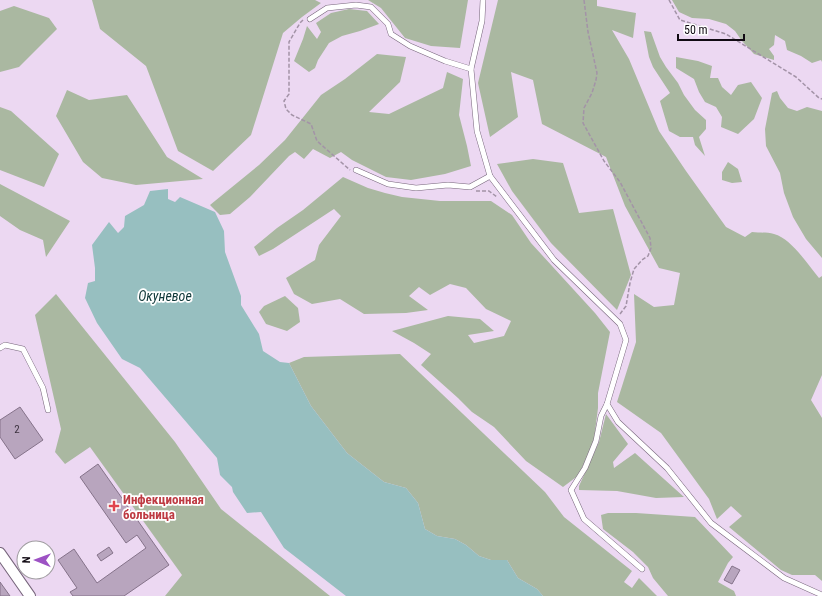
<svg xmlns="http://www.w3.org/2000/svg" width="822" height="596" viewBox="0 0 822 596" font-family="'Roboto Condensed',sans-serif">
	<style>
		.green { fill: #aab8a1 }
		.water { fill: #97bfc0 }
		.building { fill: #b8a5be; stroke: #85738a }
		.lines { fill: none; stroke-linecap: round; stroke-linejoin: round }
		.service-casing { stroke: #76657b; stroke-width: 6 }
		.minor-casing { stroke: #76657b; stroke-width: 12 }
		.path { stroke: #a393a7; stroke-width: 1.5; stroke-dasharray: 4 2; stroke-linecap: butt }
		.service { stroke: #fff; stroke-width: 5 }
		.minor { stroke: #fff; stroke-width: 10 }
		.health-dot { fill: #e0444e; stroke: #fff; stroke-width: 1.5 }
		.labels { text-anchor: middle; stroke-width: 3.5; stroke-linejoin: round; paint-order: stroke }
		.number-label { font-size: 11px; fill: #3b313e }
		.health-label { font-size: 13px; font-weight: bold; fill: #be3a42; stroke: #fff; text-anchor: start }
		.water-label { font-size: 14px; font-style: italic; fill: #0f3738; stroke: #fff }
	</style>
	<rect width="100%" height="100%" fill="#ecd8f2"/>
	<!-- green -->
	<g class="green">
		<polygon points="92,0 315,0 321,3 302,17 283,33 251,135 213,171 178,151 146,66 100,29"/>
		<polygon points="368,0 468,0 460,48 431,46 405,38 381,8"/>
		<path d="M 498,0 L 597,0 L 597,6 L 636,13 L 633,38 L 612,30 L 629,59 L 659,131 L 686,171 L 726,227 L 745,237 L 752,232 C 759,233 767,232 774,234 C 792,239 807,264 819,278 L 822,276 L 822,375 L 811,400 L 822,418 L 822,581 L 815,575 L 792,575 L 781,570 L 729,527 L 742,516 L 731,506 L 717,519 L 709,499 L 661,433 L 617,402 L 636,342 L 634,294 L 654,307 L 674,305 L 680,273 L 659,268 L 625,206 L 606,157 L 542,124 L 533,80 L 511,72 L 518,117 L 490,137 L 478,83 Z"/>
		<polygon points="672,0 822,0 822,62 821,60 812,63 801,56 787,50 785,41 775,35 774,45 769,49 774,56 774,60 754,54 742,41 735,31 726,24 709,19 692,18 679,12"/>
		<polygon points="14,6 49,18 57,29 19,67 0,72 0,11"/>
		<polygon points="349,9 367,11 379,24 360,31 342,36 329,43 318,60 315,68 309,72 294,61 303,39 307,26 317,39 321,32 316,23 331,13"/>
		<polygon points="644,31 651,32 660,57 666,67 678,83 684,95 695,110 706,120 706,129 699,137 705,156 695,145 693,137 680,137 669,131 660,101 670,93 653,67 649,57"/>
		<polygon points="377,54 406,57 400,82 369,112 389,114 443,88 447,72 463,79 459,115 467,146 471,166 445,174 411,180 386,177 352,160 341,152 330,158 313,149 304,159 295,152 289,156 250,197 230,214 220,215 210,205 259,165 285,140 321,95 345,79"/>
		<polygon points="676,57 698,61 712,66 710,78 718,78 722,87 731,95 738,85 751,82 762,98 754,119 738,134 721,127 722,117 716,107 705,102 699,92 694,79 676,68"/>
		<polygon points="67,90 89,100 127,95 167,157 203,179 136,185 102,178 83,162 56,116"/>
		<polygon points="777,91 780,98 788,108 797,111 807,107 822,111 822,258 806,239 793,217 784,193 780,173 766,146 765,129 772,93"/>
		<polygon points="0,107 11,111 59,154 44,187 0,170"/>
		<polygon points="533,159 563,163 579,213 613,209 631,275 617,310 551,243 512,191 497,164"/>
		<polygon points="728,162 738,169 742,182 732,183 722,180 722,172"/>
		<polygon points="343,177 368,188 385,193 402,197 440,201 491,201 512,215 531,243 595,313 610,332 598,393 598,408 594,440 579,475 563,487 526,461 494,427 472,412 458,398 421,365 431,354 414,343 392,331 448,316 480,319 494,331 468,335 474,343 504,336 511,321 486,309 466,288 450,284 430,295 419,287 409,296 428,310 406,313 364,314 340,299 312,304 294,294 286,278 315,260 319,245 341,216 334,209 273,249 259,256 254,247 277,228 303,210"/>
		<polygon points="0,184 70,221 46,257 43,240 20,230 0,216"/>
		<polygon points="56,294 175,442 221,509 330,596 165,596 182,575 90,447 65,464 55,452 61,429 35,315"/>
		<polygon points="285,296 298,308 300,322 287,331 266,324 259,312 264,306"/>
		<polygon points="400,354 545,492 564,517 632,571 624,582 632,588 639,578 657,596 543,596 537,589 518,578 507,560 491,560 479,556 466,545 455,539 437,536 425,529 418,503 406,488 384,482 347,453 311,406 289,363 304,357"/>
		<polygon points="606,414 628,444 613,462 614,468 635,453 684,497 656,498 617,491 579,490 579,486 599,442"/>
		<polygon points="608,513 636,513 695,517 733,557 728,563 718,582 734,591 736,596 668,596 653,578 648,567 633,552 603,529 601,515"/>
	</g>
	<!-- water -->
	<polygon class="water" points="168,189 168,199 175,202 180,197 215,212 224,231 225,252 241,296 241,305 259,334 263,351 280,362 289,363 311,406 347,453 384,482 406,488 418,503 425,529 437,536 455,539 466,545 479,556 491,560 507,560 518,578 537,589 543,596 346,596 284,548 261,512 247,513 233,492 232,487 220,475 217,458 140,368 122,359 97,323 85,298 88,283 95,281 95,268 92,245 109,222 118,233 124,227 125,216 144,205 150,191"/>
	<!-- building -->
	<g class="building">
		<polygon points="20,407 43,440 15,459 0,437 0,420"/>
		<polygon points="98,464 169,565 124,596 73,596 70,592 77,588 58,560 74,549 97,583 146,548 137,535 126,543 80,477"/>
		<polygon points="109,547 113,553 101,561 97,555"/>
		<polygon points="732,566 740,570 732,584 724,580"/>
		<polygon points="0,582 10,596 0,596"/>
	</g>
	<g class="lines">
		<!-- service casing -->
		<g class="service-casing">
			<g id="service">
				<polyline points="483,0 482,21 471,69 477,131 490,176 554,260 620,324 626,340 607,404 618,422 667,468 711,523 784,578 822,595"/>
				<polyline points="310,19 327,8 356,5 371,7 388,24 391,34 410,46 445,61 471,69"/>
				<polyline points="356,170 388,184 416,188 448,185 470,187 490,176"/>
				<polyline points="0,348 5,345 23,349 43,388 48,410"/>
				<polyline points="607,404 601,416 596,441 585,468 571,490 584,519 642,569"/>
			</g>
		</g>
		<!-- minor casing -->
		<g class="minor-casing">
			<polyline id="minor" points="0,553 30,596"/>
		</g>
		<!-- path -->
		<g class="path">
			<polyline points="584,0 588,32 597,73 596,80 592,93 584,108 583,123 604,161 620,182 650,238 651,248 648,256 642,260 634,269 630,283 626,306 620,314"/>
			<polyline points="669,0 680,20 726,34 796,77 819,98 822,99"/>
			<polyline points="303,20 300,23 289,42 289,94 284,101 286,109 292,115 311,124 317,141 350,170"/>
			<polyline points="476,191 489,191 497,197"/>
		</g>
		<!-- service -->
		<use href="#service" class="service"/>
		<!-- minor -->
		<use href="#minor" class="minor"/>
	</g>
	<!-- markers -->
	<path class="health-dot" d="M112 500h4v4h4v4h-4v4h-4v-4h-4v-4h4z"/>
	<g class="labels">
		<!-- number labels -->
		<g class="number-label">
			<text x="17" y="433">2</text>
		</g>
		<!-- health labels -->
		<g class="health-label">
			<text x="123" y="504">Инфекционная<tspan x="123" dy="15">больница</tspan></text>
		</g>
		<!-- water labels -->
		<g class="water-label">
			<text x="165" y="301">Окуневое</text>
		</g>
	</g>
	<!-- north arrow -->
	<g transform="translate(36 560) rotate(271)"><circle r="19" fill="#ffffff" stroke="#a09da1"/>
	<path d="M0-3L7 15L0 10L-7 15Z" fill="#9d52c4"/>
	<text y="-6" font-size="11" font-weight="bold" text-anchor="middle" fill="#110a13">N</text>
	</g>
	<!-- scale -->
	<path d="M678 34v6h66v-6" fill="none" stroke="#110a13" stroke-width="2"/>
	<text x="684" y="34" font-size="12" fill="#110a13" stroke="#ffffff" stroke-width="3" paint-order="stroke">50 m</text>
</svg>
